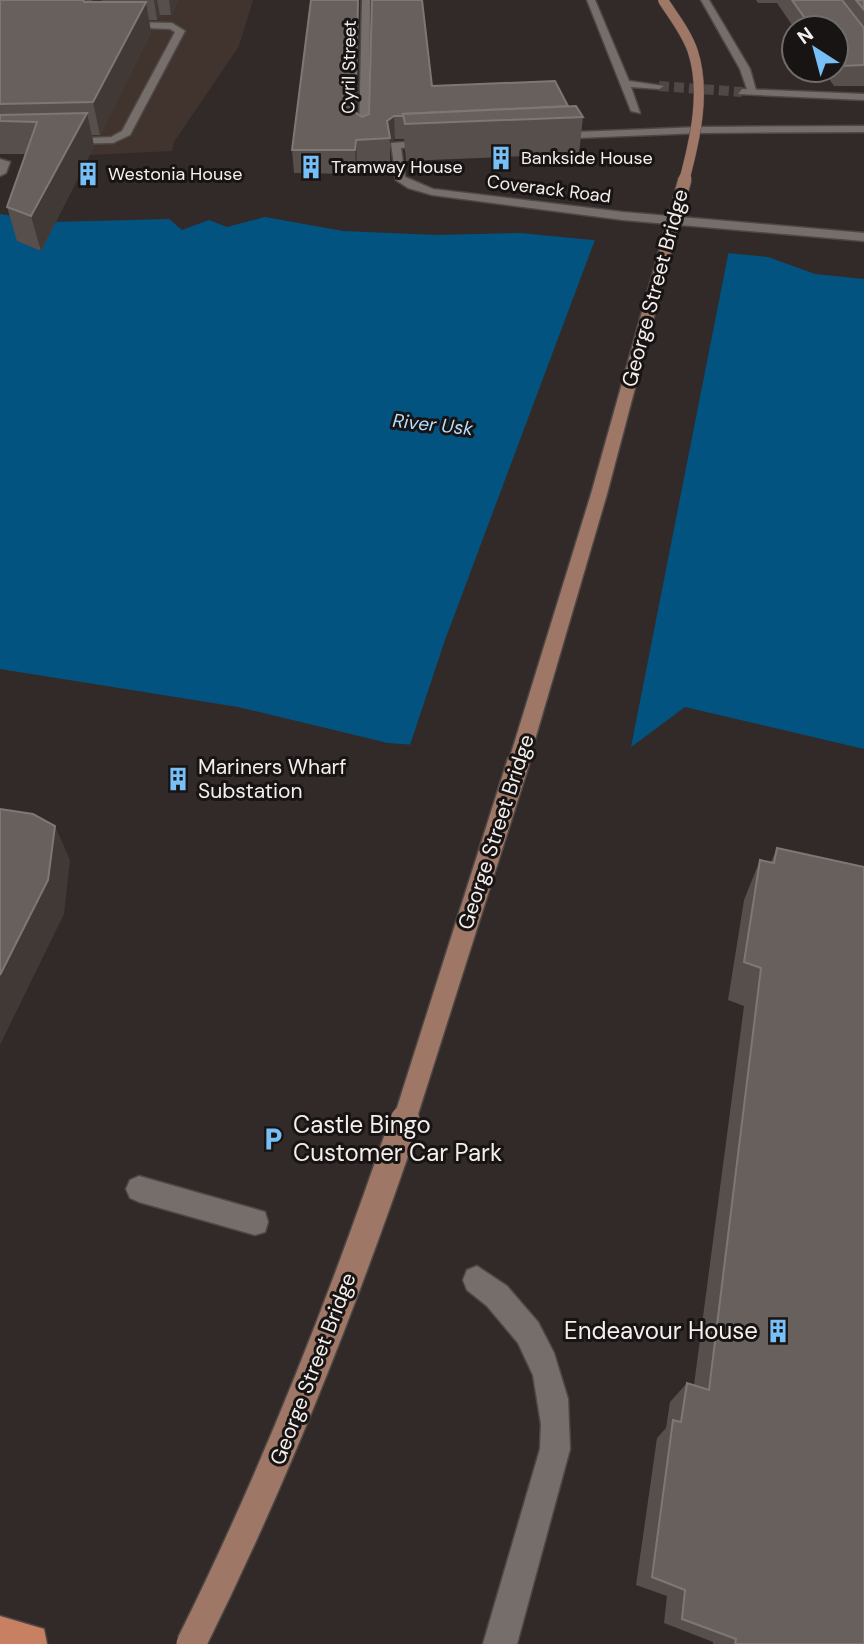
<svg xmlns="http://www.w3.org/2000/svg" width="864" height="1644" viewBox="0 0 864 1644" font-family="'DM Sans',sans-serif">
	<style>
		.built { fill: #41342e }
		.water { fill: #025380 }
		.pier { fill: #322a28 }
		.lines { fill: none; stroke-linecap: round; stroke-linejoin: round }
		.street-tunnel { stroke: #4f4846; stroke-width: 10; stroke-dasharray: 10 5; stroke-linecap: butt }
		.lane-casing { stroke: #4e4845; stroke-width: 3 }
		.street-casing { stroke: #4e4845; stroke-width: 3 }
		.secondary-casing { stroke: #4e4845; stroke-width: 3 }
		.primary-casing { stroke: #4e4845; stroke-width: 3 }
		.lane { fill: #766e6b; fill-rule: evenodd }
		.street { fill: #766e6b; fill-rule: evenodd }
		.secondary { fill: #9f7767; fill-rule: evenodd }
		.primary { fill: #c88063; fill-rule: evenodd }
		.secondary-bridge-far3-casing { stroke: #4e4845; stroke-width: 11; stroke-linecap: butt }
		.secondary-bridge-far2-casing { stroke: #4e4845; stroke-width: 15; stroke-linecap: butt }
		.secondary-bridge-far1-casing { stroke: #4e4845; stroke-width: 25; stroke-linecap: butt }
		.secondary-bridge-casing { stroke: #4e4845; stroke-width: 32; stroke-linecap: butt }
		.secondary-bridge-far3 { stroke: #9f7767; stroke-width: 10 }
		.secondary-bridge-far2 { stroke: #9f7767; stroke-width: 13 }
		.secondary-bridge-far1 { stroke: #9f7767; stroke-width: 22 }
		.secondary-bridge { stroke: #9f7767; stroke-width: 29 }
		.wall { fill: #574f4c }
		.shaded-wall { fill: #413936 }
		.building { fill: #68605d; stroke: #7e7774; stroke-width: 2 }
		.labels { text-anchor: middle; stroke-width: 6; stroke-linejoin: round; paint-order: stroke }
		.far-street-label { font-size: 18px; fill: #f4efed; stroke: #171413 }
		.far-poi-label { font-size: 18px; fill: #f4efed; stroke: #171413; text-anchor: start }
		.far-water-label { font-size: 19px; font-style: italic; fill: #b5deff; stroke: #171413 }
		.street-label { font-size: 21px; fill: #f4efed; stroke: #171413 }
		.poi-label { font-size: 21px; fill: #f4efed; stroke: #171413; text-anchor: start }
		.near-poi-label { font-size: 24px; fill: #f4efed; stroke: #171413; text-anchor: start }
	</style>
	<rect width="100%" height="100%" fill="#322a28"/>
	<!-- built -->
	<polygon class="built" points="0,0 253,0 239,46 174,142 172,151 89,155 0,154"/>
	<!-- water -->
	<polygon class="water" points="0,214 53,222 169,219 182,230 209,220 227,227 265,217 343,231 436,235 520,233 768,257 815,274 864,279 864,749 685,707 615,759 388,743 238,707 0,669"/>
	<!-- pier -->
	<polygon class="pier" points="596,237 729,250 630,752 616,762 409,748 445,640"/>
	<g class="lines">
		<!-- street-tunnel -->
		<polyline class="street-tunnel" points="659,86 742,92"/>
		<!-- lane casing -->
		<g class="lane-casing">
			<g id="lane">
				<polygon points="701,0 709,0 750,69 757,94 748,92 740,69"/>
				<polygon points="123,22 172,23 185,31 130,135 113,143 61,144 61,140 65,139 111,137 122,131 175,32 170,29 120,27"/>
				<polygon points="0,159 10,162 6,173 0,176"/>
				<polygon points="139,1176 255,1209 265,1212 268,1222 265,1232 255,1235 139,1202 130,1198 126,1189 130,1180"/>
				<polygon points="477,1266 507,1286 538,1322 554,1353 568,1399 570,1449 517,1644 483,1644 540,1449 541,1424 533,1375 518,1343 487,1306 467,1290 463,1280 467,1270"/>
			</g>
		</g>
		<!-- street casing -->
		<g class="street-casing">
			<g id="street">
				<polygon points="362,0 370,0 369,135 364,138 359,135"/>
				<polygon points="587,0 595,0 629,81 664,86 659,89 631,87 640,113 631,111"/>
				<polygon points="742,89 864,94 864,100 738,94"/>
				<polygon points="864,126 864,132 700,133 552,139 547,136 552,133 700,127"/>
				<polygon points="432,140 436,141 436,145 401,148 405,177 433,189 623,212 864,233 864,241 623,220 432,195 408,188 396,180 391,143"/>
			</g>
		</g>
		<!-- secondary casing -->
		<g class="secondary-casing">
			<polygon id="secondary" points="669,233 675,237 607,494 529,760 526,765 512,765 509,760 591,494 663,237"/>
		</g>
		<!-- primary casing -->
		<g class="primary-casing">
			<polygon id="primary" points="0,1616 44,1629 47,1644 0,1644"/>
		</g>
		<!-- lane -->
		<use href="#lane" class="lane"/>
		<!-- street -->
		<use href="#street" class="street"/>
		<!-- secondary -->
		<use href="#secondary" class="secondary"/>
		<!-- primary -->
		<use href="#primary" class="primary"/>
		<!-- secondary-bridge-far3 casing -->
		<g class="secondary-bridge-far3-casing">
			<path id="secondary-bridge-far3" d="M 663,0 C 673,16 687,33 693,52 C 706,92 695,140 684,181"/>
		</g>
		<!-- secondary-bridge-far2 casing -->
		<g class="secondary-bridge-far2-casing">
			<polyline id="secondary-bridge-far2" points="669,237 685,179"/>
		</g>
		<!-- secondary-bridge-far1 casing -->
		<g class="secondary-bridge-far1-casing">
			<polyline id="secondary-bridge-far1" points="404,1122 519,760"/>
		</g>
		<!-- secondary-bridge casing -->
		<g class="secondary-bridge-casing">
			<path id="secondary-bridge" d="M 191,1644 C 276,1474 344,1300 405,1120"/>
		</g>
		<!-- secondary-bridge-far3 -->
		<use href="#secondary-bridge-far3" class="secondary-bridge-far3"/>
		<!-- secondary-bridge-far2 -->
		<use href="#secondary-bridge-far2" class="secondary-bridge-far2"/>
		<!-- secondary-bridge-far1 -->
		<use href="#secondary-bridge-far1" class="secondary-bridge-far1"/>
		<!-- secondary-bridge -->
		<use href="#secondary-bridge" class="secondary-bridge"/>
	</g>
	<!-- wall -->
	<g class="wall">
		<polygon points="0,0 92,0 93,2 102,2 102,0 178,0 171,15 160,15 157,20 149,20 151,32 100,135 92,135 94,146 41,251 17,241 7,207 25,154 0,154"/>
		<polygon points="311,0 359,0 357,113 362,117 432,86 568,106 583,117 579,154 406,161 404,139 395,139 390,143 390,162 357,163 356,174 294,173 292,150"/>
		<polygon points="756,0 864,0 864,86 834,86 823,70 836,70 836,28 794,28 777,3 758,3"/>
		<polygon points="777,848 864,1644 713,1644 713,1642 664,1623 667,1596 636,1585 657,1438 666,1428 670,1402 687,1383 694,1385 744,1006 728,1000 744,900 760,860 771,862"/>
	</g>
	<!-- shaded-wall -->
	<g class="shaded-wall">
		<polygon points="154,0 157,0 160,15 157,20"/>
		<polygon points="169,0 178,0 171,15"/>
		<polygon points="358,0 359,0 356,135 355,112"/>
		<polygon points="146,2 151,32 100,135 93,102"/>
		<polygon points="87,113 94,146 41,251 31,216"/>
		<polygon points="394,116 395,139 390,143 387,121"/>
		<polygon points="356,140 357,163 356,174 355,150"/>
		<polygon points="55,826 70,860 64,914 0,1045 0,975"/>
	</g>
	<!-- building -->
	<g class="building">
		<polygon points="0,0 83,0 84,2 146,2 93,102 0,104"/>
		<polygon points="311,0 358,0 355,112 362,117 369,114 372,0 422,0 432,86 555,81 568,106 403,114 404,116 394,116 387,121 390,138 356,140 355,150 292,150"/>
		<polygon points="792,0 842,0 864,28 864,65 840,66 836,61 836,28 812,28"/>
		<polygon points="856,0 864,0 864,10"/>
		<polygon points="576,106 583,117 405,124 403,114"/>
		<polygon points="87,113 31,216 7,207 37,122 0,121 0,115"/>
		<polygon points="0,809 33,814 55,826 48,880 0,975"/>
		<polygon points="777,848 864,867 864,1644 735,1644 736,1639 682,1619 685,1590 652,1577 673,1420 681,1422 687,1383 709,1390 761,968 744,962 760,860 774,863"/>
	</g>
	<!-- icons -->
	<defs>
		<g id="building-bare" transform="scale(1.89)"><path d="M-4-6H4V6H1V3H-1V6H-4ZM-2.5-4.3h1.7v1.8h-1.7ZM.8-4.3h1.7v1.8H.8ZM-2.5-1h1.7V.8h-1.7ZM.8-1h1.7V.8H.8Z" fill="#77c0f7" stroke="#171413" stroke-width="2.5" paint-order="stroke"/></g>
		<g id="parking-bare" transform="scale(1.89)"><path d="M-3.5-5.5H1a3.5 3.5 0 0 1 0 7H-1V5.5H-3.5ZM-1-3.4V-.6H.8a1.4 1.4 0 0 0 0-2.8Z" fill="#77c0f7" stroke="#171413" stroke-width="2.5" paint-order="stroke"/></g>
	</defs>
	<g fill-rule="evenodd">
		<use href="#building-bare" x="501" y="158"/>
		<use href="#building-bare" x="311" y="167"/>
		<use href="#building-bare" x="88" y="174"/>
		<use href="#building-bare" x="178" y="779"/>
		<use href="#parking-bare" x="273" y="1139"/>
		<use href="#building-bare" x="778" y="1331"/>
	</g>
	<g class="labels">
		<!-- far-street labels -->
		<g class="far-street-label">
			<text transform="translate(349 67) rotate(-89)" y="6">Cyril Street</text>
			<text transform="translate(549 189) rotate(7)" y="6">Coverack Road</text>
		</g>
		<!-- far-poi labels -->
		<g class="far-poi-label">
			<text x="521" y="164">Bankside House</text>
			<text x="331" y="173">Tramway House</text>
			<text x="108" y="180">Westonia House</text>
		</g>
		<!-- far-water labels -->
		<g class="far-water-label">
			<text transform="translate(433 424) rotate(6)" y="7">River Usk</text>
		</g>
		<!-- street labels -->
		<g class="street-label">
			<text transform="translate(655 288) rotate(-75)" y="7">George Street Bridge</text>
			<text transform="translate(496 832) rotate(-72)" y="7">George Street Bridge</text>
			<text transform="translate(313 1369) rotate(-69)" y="7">George Street Bridge</text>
		</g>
		<!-- poi labels -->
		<g class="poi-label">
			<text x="198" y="774">Mariners Wharf<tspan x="198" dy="24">Substation</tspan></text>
		</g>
		<!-- near-poi labels -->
		<g class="near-poi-label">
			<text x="293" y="1133">Castle Bingo<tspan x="293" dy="28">Customer Car Park</tspan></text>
			<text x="758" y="1339" text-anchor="end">Endeavour House</text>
		</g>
	</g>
	<!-- north arrow -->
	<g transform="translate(815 49) rotate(324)"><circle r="33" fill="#171413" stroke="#6f6c6a" stroke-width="2"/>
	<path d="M0-5L12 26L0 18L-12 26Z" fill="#77c0f7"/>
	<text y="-10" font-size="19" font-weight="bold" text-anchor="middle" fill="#f4efed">N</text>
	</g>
</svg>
